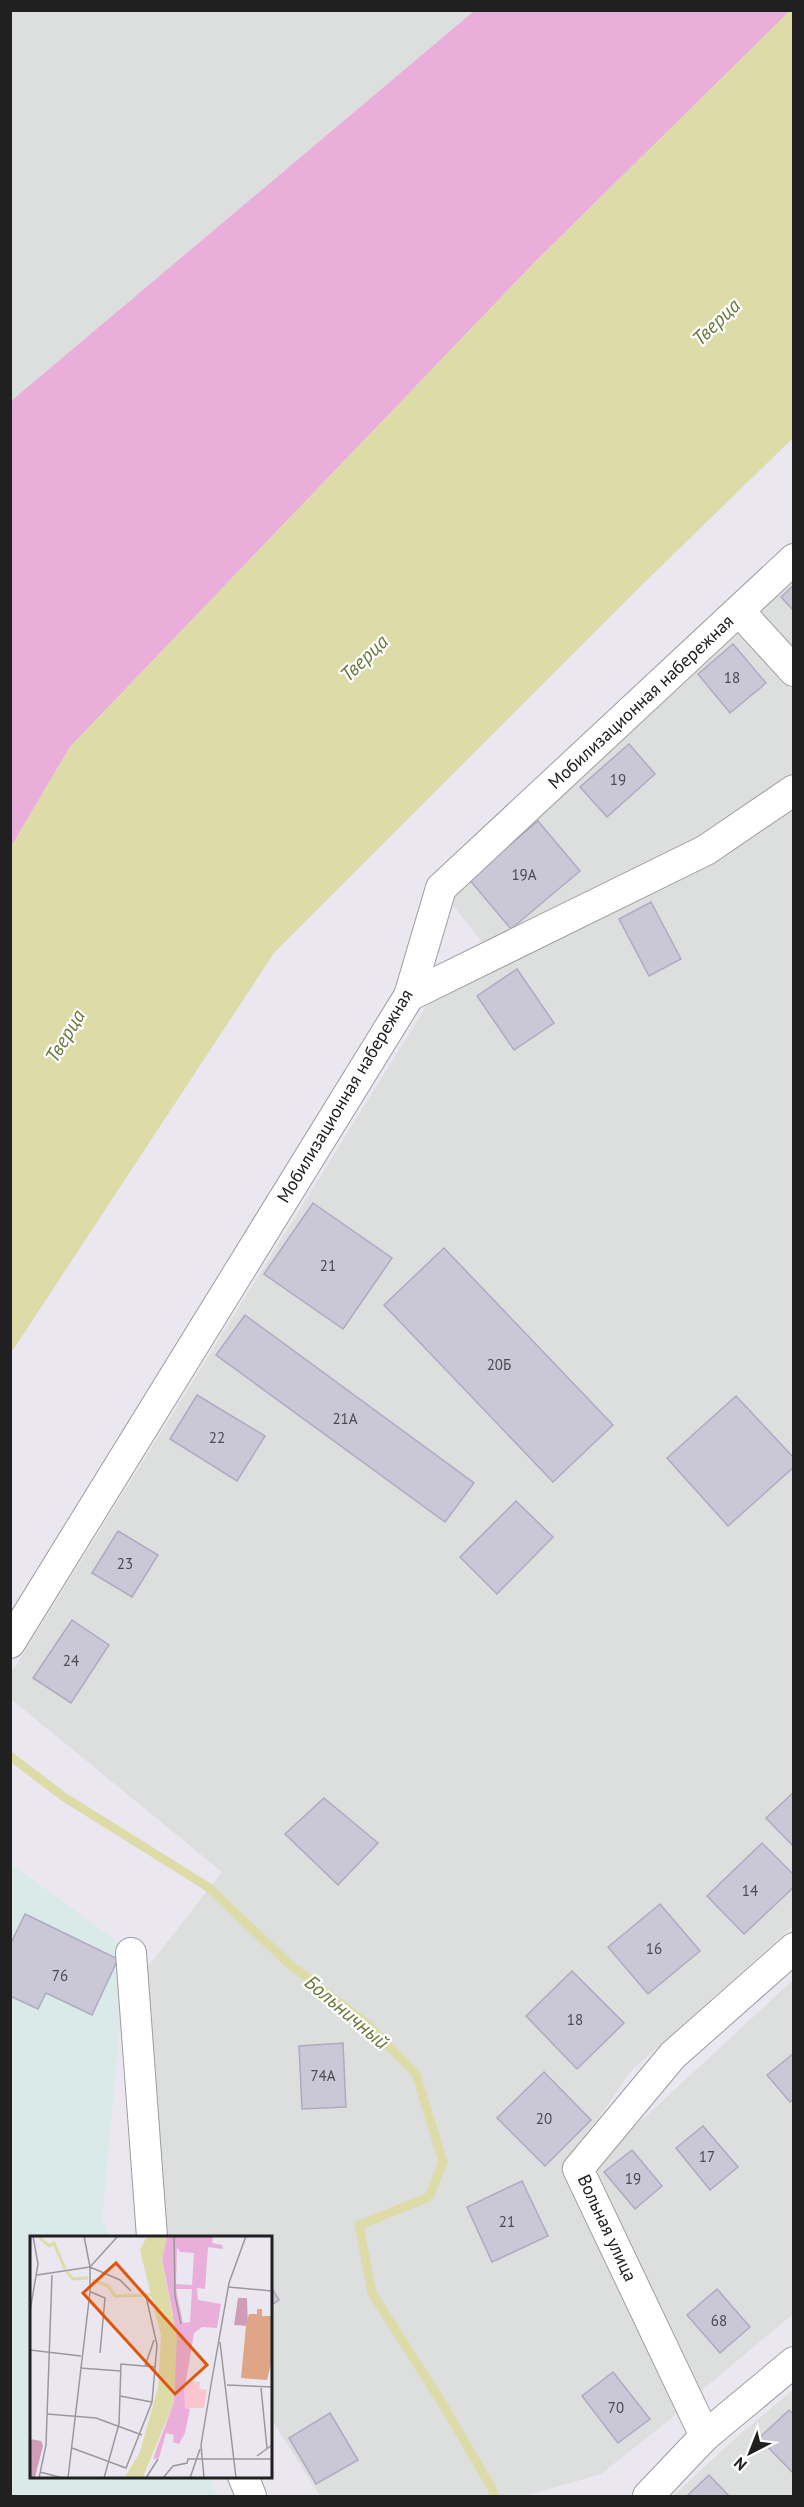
<svg xmlns="http://www.w3.org/2000/svg" width="804" height="2507" viewBox="0 0 804 2507" font-family="'PT Sans',sans-serif">
	<style>
		.residential { fill: #dddede }
		.industrial { fill: #d9eae8 }
		.grass { fill: #e9afda }
		.water { fill: #dddca9 }
		.lines { fill: none; stroke-linecap: round; stroke-linejoin: round }
		.stream { stroke: #dddca9; stroke-width: 9 }
		.building { fill: #cac7d7; stroke: #aeaac2; stroke-width: 1.5 }
		.minor-casing { stroke: #9d9d9d; stroke-width: 32 }
		.minor { stroke: #fff; stroke-width: 30 }
		.labels { text-anchor: middle; stroke-width: 4.5; stroke-linejoin: round; paint-order: stroke }
		.number-label { font-size: 15px; fill: #4a4a4e }
		.street-label { font-size: 18px; fill: #202020; stroke: #fff }
		.water-label { font-size: 20px; font-style: italic; fill: #697838; stroke: #fff }
		.inset-river { fill: none; stroke: #dddca9; stroke-width: 3 }
		.inset-road { fill: none; stroke: #9a979d; stroke-width: 1.5 }
		.view { fill: #de560d; fill-opacity: 0.15; stroke: #de560d; stroke-width: 3 }
		.inset-edge { fill: none; stroke: #202020; stroke-width: 3 }
	</style>
	<rect width="100%" height="100%" fill="#ebe7f1"/>
	<!-- residential -->
	<g class="residential">
		<polygon points="11,11 474,11 11,402"/>
		<polygon points="793,573 793,652 753,611"/>
		<polygon points="736,626 793,691 793,772 686,844 486,947 444,894"/>
		<polygon points="793,804 793,1926 630,2072 565,2167 678,2413 601,2474 525,2496 320,2496 270,2417 270,2237 158,2237 143,1973 222,1872 11,1699 10,1675 427,1005 715,862"/>
		<polygon points="793,1980 793,2314 701,2391 589,2169"/>
		<polygon points="793,2390 793,2496 673,2496 739,2435"/>
	</g>
	<!-- industrial -->
	<polygon class="industrial" points="10,1863 127,1949 102,2219 110,2237 32,2237 32,2476 208,2476 217,2496 11,2496"/>
	<!-- grass -->
	<polygon class="grass" points="474,11 790,11 535,262 70,747 11,847 10,402"/>
	<!-- water -->
	<polygon class="water" points="790,11 794,11 793,438 644,583 274,953 11,1353 11,847 70,747 535,262"/>
	<g class="lines">
		<!-- stream -->
		<polyline class="stream" points="10,1756 64,1797 208,1887 288,1963 366,2023 416,2074 443,2162 429,2197 359,2225 372,2293 442,2403 490,2485 495,2496"/>
	</g>
	<!-- building -->
	<g class="building">
		<polygon points="794,585 794,611 781,597"/>
		<polygon points="733,644 766,683 730,713 698,674"/>
		<polygon points="629,744 655,774 607,817 580,787"/>
		<polygon points="538,821 580,871 511,929 469,879"/>
		<polygon points="651,902 681,959 649,976 619,919"/>
		<polygon points="517,969 554,1023 514,1050 477,996"/>
		<polygon points="313,1203 392,1258 343,1329 264,1274"/>
		<polygon points="444,1248 613,1425 553,1482 384,1305"/>
		<polygon points="245,1315 474,1483 445,1522 216,1355"/>
		<polygon points="197,1395 265,1436 237,1481 170,1439"/>
		<polygon points="736,1396 794,1458 794,1467 728,1526 667,1458"/>
		<polygon points="516,1501 553,1537 497,1594 460,1557"/>
		<polygon points="118,1531 158,1555 132,1597 92,1573"/>
		<polygon points="72,1620 109,1645 71,1703 33,1678"/>
		<polygon points="794,1792 794,1847 766,1818"/>
		<polygon points="324,1798 378,1843 338,1885 285,1834"/>
		<polygon points="762,1843 794,1875 794,1887 744,1934 707,1896"/>
		<polygon points="660,1904 700,1951 648,1994 608,1947"/>
		<polygon points="25,1914 118,1959 92,2015 46,1993 38,2009 10,1996 10,1945"/>
		<polygon points="572,1971 624,2023 577,2069 526,2016"/>
		<polygon points="343,2043 346,2107 302,2109 299,2046"/>
		<polygon points="794,2053 794,2099 790,2102 767,2075"/>
		<polygon points="544,2072 591,2120 545,2166 497,2118"/>
		<polygon points="703,2126 738,2167 710,2190 676,2148"/>
		<polygon points="632,2150 662,2186 635,2209 604,2172"/>
		<polygon points="522,2181 548,2236 492,2262 467,2207"/>
		<polygon points="270,2285 279,2300 270,2306"/>
		<polygon points="717,2289 750,2327 720,2353 687,2315"/>
		<polygon points="613,2372 650,2419 618,2443 582,2396"/>
		<polygon points="789,2410 794,2415 794,2474 759,2438"/>
		<polygon points="330,2413 358,2460 316,2484 289,2438"/>
		<polygon points="709,2475 729,2496 687,2496"/>
	</g>
	<g class="lines">
		<!-- minor casing -->
		<g class="minor-casing">
			<g id="minor">
				<polyline points="739,611 794,671"/>
				<polyline points="409,996 706,850 794,790"/>
				<polyline points="10,1643 409,996 441,888 794,559"/>
				<polyline points="131,1953 152,2237"/>
				<polyline points="705,2436 578,2169 673,2055 794,1948"/>
				<polyline points="243,2476 251,2496"/>
				<polyline points="648,2496 705,2436 794,2362"/>
			</g>
		</g>
		<!-- minor -->
		<use href="#minor" class="minor"/>
	</g>
	<g class="labels">
		<!-- number labels -->
		<g class="number-label">
			<text x="732" y="683">18</text>
			<text x="618" y="785">19</text>
			<text x="524" y="880">19А</text>
			<text x="328" y="1271">21</text>
			<text x="499" y="1370">20Б</text>
			<text x="345" y="1424">21А</text>
			<text x="217" y="1443">22</text>
			<text x="125" y="1569">23</text>
			<text x="71" y="1666">24</text>
			<text x="750" y="1896">14</text>
			<text x="654" y="1954">16</text>
			<text x="60" y="1981">76</text>
			<text x="575" y="2025">18</text>
			<text x="323" y="2081">74А</text>
			<text x="544" y="2124">20</text>
			<text x="707" y="2162">17</text>
			<text x="633" y="2184">19</text>
			<text x="507" y="2227">21</text>
			<text x="719" y="2326">68</text>
			<text x="616" y="2413">70</text>
		</g>
		<!-- street labels -->
		<g class="street-label">
			<text transform="translate(641 702) rotate(-43)" y="6">Мобилизационная набережная</text>
			<text transform="translate(345 1096) rotate(-59)" y="6">Мобилизационная набережная</text>
			<text transform="translate(607 2228) rotate(65)" y="6">Вольная улица</text>
		</g>
		<!-- water labels -->
		<g class="water-label">
			<text transform="translate(716 322) rotate(-44)" y="7">Тверца</text>
			<text transform="translate(364 658) rotate(-44)" y="7">Тверца</text>
			<text transform="translate(65 1036) rotate(-59)" y="7">Тверца</text>
			<text transform="translate(347 2012) rotate(40)" y="7">Больничный</text>
		</g>
	</g>
	<!-- overview -->
	<g transform="translate(30 2236)">
		<rect width="242" height="242" fill="#ebe7f1"/>
		<path d="M 137,0 L 183,0 L 182,7 L 192,9 L 193,13 L 178,11 L 175,53 L 167,52 L 168,64 L 191,68 L 187,92 L 172,91 L 164,97 L 155,151 L 155,172 L 160,173 L 155,197 L 149,208 L 143,206 L 144,199 L 136,197 L 129,222 L 123,223 L 144,166 L 143,79 L 132,23 ZM 147,11 L 150,16 L 164,17 L 162,49 L 146,48 ZM 146,53 L 162,53 L 160,86 L 153,87 Z" fill="#e9afda" fill-rule="evenodd"/>
		<path d="M 208,62 L 217,62 L 218,90 L 204,89 ZM 0,203 L 11,205 L 13,210 L 5,241 L 0,241 Z" fill="#cf9db8"/>
		<path d="M 159,145 L 170,146 L 169,153 L 177,154 L 174,172 L 155,172 L 154,153 Z" fill="#f9c6cf"/>
		<path d="M 227,73 L 232,73 L 232,80 L 241,80 L 241,128 L 237,144 L 211,142 L 216,90 L 219,78 L 227,78 Z" fill="#dea687"/>
		<path d="M 117,0 L 137,0 L 132,24 L 147,101 L 144,166 L 113,241 L 95,241 L 110,216 L 128,151 L 131,100 L 110,14 Z" fill="#dddca9"/>
		<path class="inset-river" d="M 8,0 L 19,10 L 24,7 L 35,33M 37,36 L 43,43 L 58,42M 62,44 L 78,50 L 85,60 L 123,59"/>
		<path class="inset-road" d="M 144,0 L 145,60 L 151,88M 60,31 L 88,0M 7,39 L 60,31 L 90,44 L 101,55M 198,51 L 242,55M 61,56 L 75,62 L 70,117M 0,75 L 8,28 L 3,0M 190,106 L 206,242M 0,114 L 51,120M 115,130 L 124,104M 50,132 L 91,135M 197,149 L 242,151M 231,152 L 237,212M 90,160 L 122,166M 17,178 L 66,182 L 112,199M 42,212 L 96,232 L 122,166 L 127,109 L 116,60M 227,220 L 242,209M 10,236 L 33,242M 9,242 L 16,209 L 22,39M 38,242 L 60,56 L 60,31 L 54,0M 74,242 L 89,188 L 91,128 L 125,131M 116,242 L 128,223M 133,242 L 143,230 L 157,227 L 158,223 L 242,223M 160,242 L 170,213M 174,242 L 171,209 L 182,143 L 199,47 L 216,0"/>
		<path class="view" d="M 86,27 L 177,129 L 145,158 L 53,57 Z"/>
		<rect width="242" height="242" class="inset-edge"/>
	</g>
	<!-- border -->
	<rect width="804" height="2507" fill="none" stroke="#202020" stroke-width="24"/>
	<!-- north arrow -->
	<g transform="translate(750 2453) rotate(222)" stroke="#ffffff" stroke-width="4.5" paint-order="stroke">
	<path d="M0-4.5L10 22L0 15L-10 22Z" fill="#202020"/>
	<text y="-9" font-size="16" font-weight="bold" text-anchor="middle" fill="#202020">N</text>
	</g>
</svg>
